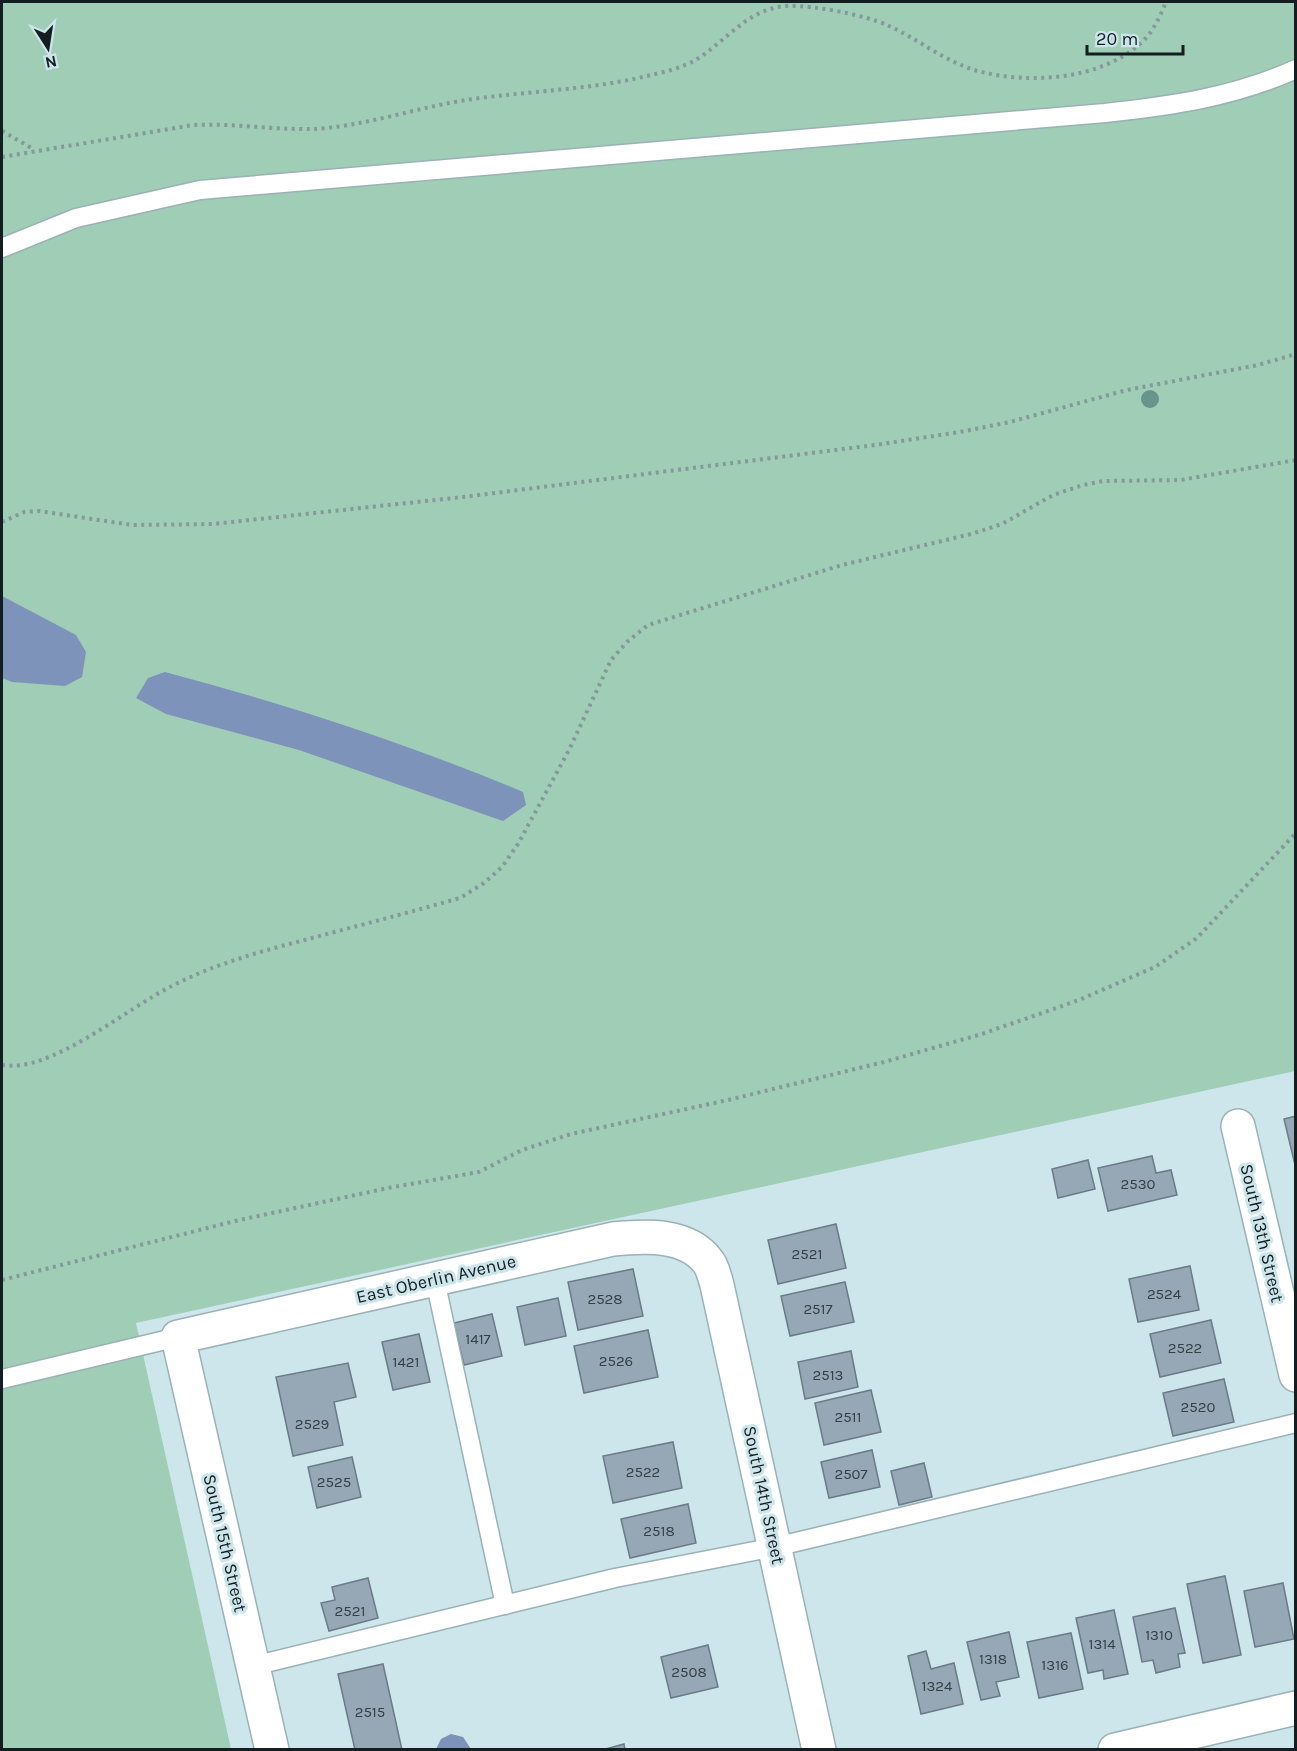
<svg xmlns="http://www.w3.org/2000/svg" width="1297" height="1751" viewBox="0 0 1297 1751" font-family="Karla,sans-serif">
	<style>
		.green { fill: #9fcdb6 }
		.water { fill: #7e93b9 }
		.building { fill: #96a8b5; stroke: #6a7b87; stroke-width: 1.5 }
		.lines { fill: none; stroke-linecap: round; stroke-linejoin: round }
		.service-casing { stroke: #9ab1b7; stroke-width: 21 }
		.minor-casing { stroke: #9ab1b7; stroke-width: 36 }
		.path { stroke: #85989c; stroke-width: 4; stroke-dasharray: 3 4.5; stroke-linecap: butt }
		.service { stroke: #fff; stroke-width: 18 }
		.minor { stroke: #fff; stroke-width: 33 }
		.tree { fill: #68958b }
		.labels { text-anchor: middle; stroke-width: 6; stroke-linejoin: round; paint-order: stroke }
		.number-label { font-size: 15px; fill: #344044 }
		.street-label { font-size: 18px; fill: #141d1f; stroke: #cde6ec }
	</style>
	<rect width="100%" height="100%" fill="#cde6ec"/>
	<!-- green -->
	<polygon class="green" points="2,2 1295,2 1295,1071 136,1323 231,1749 2,1750"/>
	<!-- water -->
	<g class="water">
		<polygon points="2,596 76,635 86,652 82,677 65,686 12,682 2,678"/>
		<path d="M 165,672 C 286,704 406,743 523,792 L 526,805 L 503,821 L 299,750 L 166,714 L 136,698 L 148,678 Z"/>
		<polygon points="451,1734 463,1737 471,1749 436,1749 441,1739"/>
	</g>
	<!-- building -->
	<g class="building">
		<polygon points="1296,1116 1296,1169 1284,1119"/>
		<polygon points="1152,1156 1156,1173 1171,1170 1177,1195 1108,1211 1098,1168"/>
		<polygon points="1088,1160 1095,1189 1058,1198 1052,1169"/>
		<polygon points="836,1224 846,1268 778,1284 768,1240"/>
		<polygon points="1190,1266 1199,1310 1138,1322 1129,1279"/>
		<polygon points="633,1269 643,1316 578,1330 568,1282"/>
		<polygon points="845,1282 854,1322 790,1336 781,1296"/>
		<polygon points="558,1298 566,1336 525,1345 517,1307"/>
		<polygon points="492,1314 502,1356 464,1365 454,1323"/>
		<polygon points="1211,1320 1221,1363 1160,1377 1150,1334"/>
		<polygon points="648,1330 658,1377 584,1393 574,1346"/>
		<polygon points="419,1334 430,1382 393,1390 382,1342"/>
		<polygon points="851,1351 858,1387 805,1399 798,1362"/>
		<polygon points="348,1363 356,1397 334,1402 343,1445 293,1456 276,1377"/>
		<polygon points="1224,1379 1234,1422 1173,1436 1163,1393"/>
		<polygon points="871,1390 881,1432 824,1445 815,1403"/>
		<polygon points="673,1442 682,1488 613,1503 603,1456"/>
		<polygon points="872,1450 880,1487 829,1498 821,1462"/>
		<polygon points="352,1457 361,1497 317,1508 308,1467"/>
		<polygon points="924,1463 932,1497 899,1505 891,1471"/>
		<polygon points="688,1504 696,1543 630,1558 621,1519"/>
		<polygon points="1225,1576 1241,1655 1203,1663 1187,1584"/>
		<polygon points="368,1578 378,1618 329,1631 321,1603 335,1600 332,1587"/>
		<polygon points="1283,1583 1294,1639 1255,1647 1244,1591"/>
		<polygon points="1175,1608 1185,1653 1178,1654 1180,1667 1156,1673 1153,1660 1142,1662 1133,1617"/>
		<polygon points="1114,1610 1128,1674 1104,1679 1103,1670 1088,1673 1076,1618"/>
		<polygon points="1009,1632 1019,1677 996,1682 1000,1696 981,1700 967,1642"/>
		<polygon points="1071,1633 1083,1689 1039,1698 1027,1642"/>
		<polygon points="708,1645 718,1687 671,1698 661,1657"/>
		<polygon points="926,1651 931,1669 954,1663 963,1704 921,1714 908,1656"/>
		<polygon points="383,1664 402,1750 355,1750 338,1674"/>
		<polygon points="624,1744 625,1750 602,1750"/>
	</g>
	<g class="lines">
		<!-- service casing -->
		<g class="service-casing">
			<g id="service">
				<path d="M 2,248 L 76,218 L 200,190 L 1105,113 C 1170,106 1235,97 1296,69"/>
				<polyline points="435,1280 505,1605"/>
				<polyline points="2,1379 178,1337"/>
				<polyline points="253,1666 615,1578 775,1547 1296,1423"/>
			</g>
		</g>
		<!-- minor casing -->
		<g class="minor-casing">
			<g id="minor">
				<polyline points="1238,1126 1296,1375"/>
				<path d="M 272,1750 L 178,1337 L 613,1239 C 645,1236 688,1233 709,1263 C 713,1269 715,1278 717,1285 L 819,1750"/>
				<polyline points="1115,1750 1296,1708"/>
			</g>
		</g>
		<!-- path -->
		<g class="path">
			<polyline points="2,131 33,149"/>
			<path d="M 2,157 L 193,125 C 233,123 273,130 313,129 C 362,127 422,106 473,99 C 537,90 595,90 659,73 C 670,71 684,66 694,61 C 725,43 747,8 787,6 C 813,5 866,15 889,26 C 920,40 945,62 978,71 C 1031,85 1106,80 1146,38 C 1155,28 1161,14 1166,2"/>
			<polyline points="2,522 24,512 39,511 132,525 213,524 463,497 875,445 960,432 1010,422 1127,390 1258,365 1296,354"/>
			<path d="M 2,1065 C 50,1074 127,1008 172,986 C 220,961 271,949 323,935 C 369,923 414,911 460,898 L 484,883 L 502,867 L 518,844 L 569,750 L 611,660 L 627,642 L 648,625 L 842,565 L 971,534 L 1002,524 L 1053,495 L 1083,485 L 1103,481 L 1181,480 L 1296,460"/>
			<polyline points="2,1280 235,1221 388,1188 479,1172 522,1150 571,1134 728,1100 884,1062 982,1034 1079,1000 1155,967 1197,938 1296,833"/>
		</g>
		<!-- service -->
		<use href="#service" class="service"/>
		<!-- minor -->
		<use href="#minor" class="minor"/>
	</g>
	<!-- trees -->
	<circle class="tree" cx="1150" cy="399" r="9"/>
	<g class="labels">
		<!-- number labels -->
		<g class="number-label">
			<text x="1138" y="1189">2530</text>
			<text x="807" y="1259">2521</text>
			<text x="1164" y="1299">2524</text>
			<text x="605" y="1304">2528</text>
			<text x="818" y="1314">2517</text>
			<text x="478" y="1344">1417</text>
			<text x="1185" y="1353">2522</text>
			<text x="616" y="1366">2526</text>
			<text x="406" y="1367">1421</text>
			<text x="828" y="1380">2513</text>
			<text x="1198" y="1412">2520</text>
			<text x="848" y="1422">2511</text>
			<text x="312" y="1429">2529</text>
			<text x="643" y="1477">2522</text>
			<text x="851" y="1479">2507</text>
			<text x="334" y="1487">2525</text>
			<text x="659" y="1536">2518</text>
			<text x="350" y="1616">2521</text>
			<text x="1159" y="1640">1310</text>
			<text x="1102" y="1649">1314</text>
			<text x="993" y="1664">1318</text>
			<text x="1055" y="1670">1316</text>
			<text x="689" y="1677">2508</text>
			<text x="937" y="1691">1324</text>
			<text x="370" y="1717">2515</text>
		</g>
		<!-- street labels -->
		<g class="street-label">
			<text transform="translate(1262 1233) rotate(77)" y="6">South 13th Street</text>
			<text transform="translate(436 1279) rotate(-13)" y="6">East Oberlin Avenue</text>
			<text transform="translate(764 1495) rotate(78)" y="6">South 14th Street</text>
			<text transform="translate(225 1543) rotate(77)" y="6">South 15th Street</text>
		</g>
	</g>
	<!-- border -->
	<rect width="1297" height="1751" fill="none" stroke="#141d1f" stroke-width="6"/>
	<!-- north arrow -->
	<g transform="translate(48 48) rotate(168)" stroke="#cde6ec" stroke-width="4.5" paint-order="stroke">
	<path d="M0-4.5L10 22L0 15L-10 22Z" fill="#141d1f"/>
	<text y="-9" font-size="16" font-weight="bold" text-anchor="middle" fill="#141d1f">N</text>
	</g>
	<!-- scale -->
	<path d="M1087 45v9h96v-9" fill="none" stroke="#141d1f" stroke-width="3"/>
	<text x="1096" y="45" font-size="18" fill="#141d1f" stroke="#cde6ec" stroke-width="4.5" paint-order="stroke">20 m</text>
</svg>
